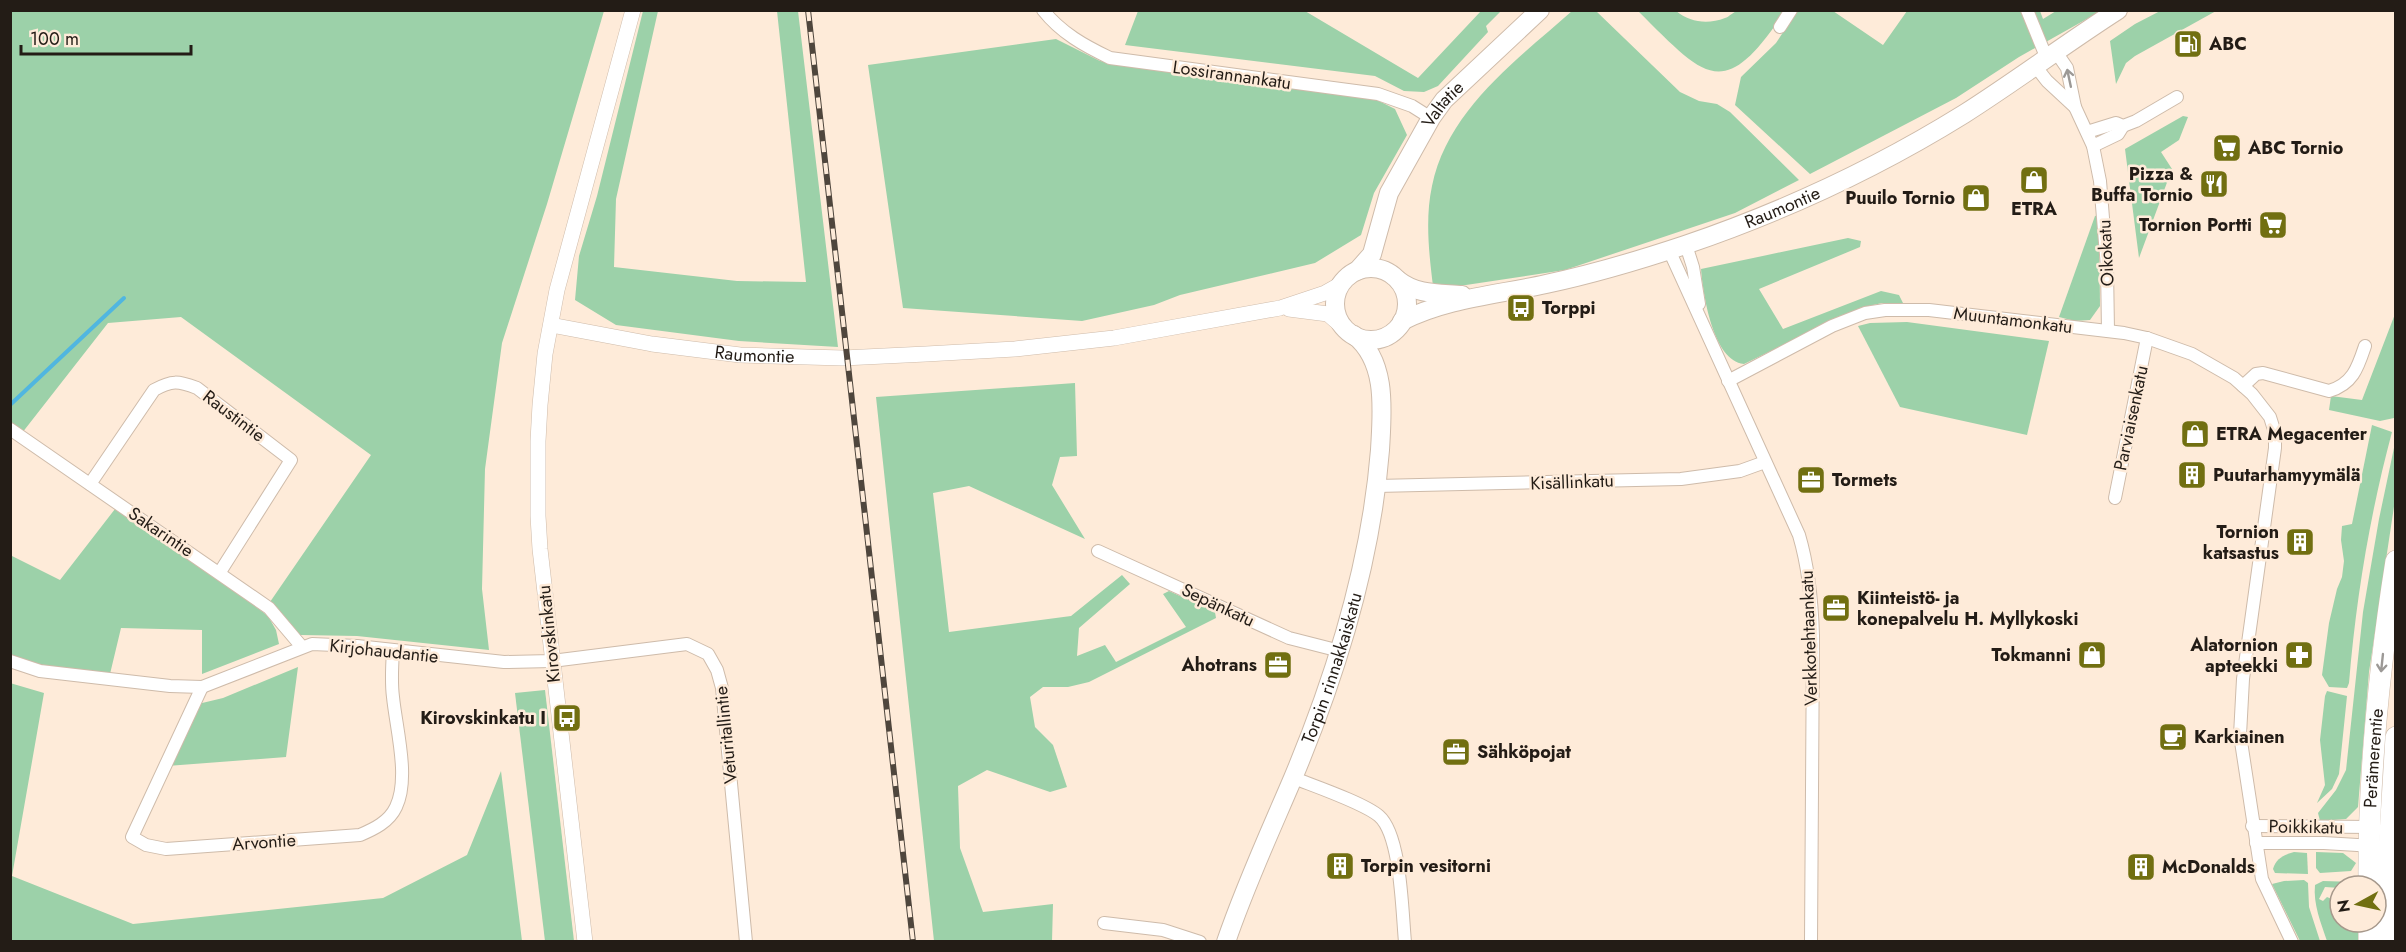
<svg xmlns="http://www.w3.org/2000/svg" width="2406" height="952" viewBox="0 0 2406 952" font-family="Jost,sans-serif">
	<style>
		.green { fill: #9cd1a9 }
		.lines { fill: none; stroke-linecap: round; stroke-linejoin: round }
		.stream { stroke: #50b6e0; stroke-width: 4 }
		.minor-casing { stroke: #cebbaa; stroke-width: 14 }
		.tertiary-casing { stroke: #cebbaa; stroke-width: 16 }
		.secondary-casing { stroke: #cebbaa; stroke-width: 20 }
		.trunk-casing { stroke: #cebbaa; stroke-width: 22 }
		.minor { stroke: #fff; stroke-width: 12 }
		.tertiary { stroke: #fff; stroke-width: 15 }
		.secondary { stroke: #fff; stroke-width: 18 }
		.trunk { stroke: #fff; stroke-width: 21 }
		.rail-casing { stroke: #4f463d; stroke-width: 6 }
		.rail { stroke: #feebd9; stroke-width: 4; stroke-dasharray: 11; stroke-linecap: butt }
		.oneway { stroke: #9c9996 }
		.labels { text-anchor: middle; stroke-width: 5; stroke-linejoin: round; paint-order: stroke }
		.poi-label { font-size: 18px; font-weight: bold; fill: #231c16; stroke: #feebd9; text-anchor: start }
		.street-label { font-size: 18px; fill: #231c16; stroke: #feebd9 }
	</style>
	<rect width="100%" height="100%" fill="#feebd9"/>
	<!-- green -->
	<g class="green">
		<polygon points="2162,10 2216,11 2135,56 2126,63 2116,84 2110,41 2135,24"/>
		<polygon points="10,11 604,11 547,204 502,343 485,469 482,589 489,650 357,636 301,635 295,638 270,602 371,455 181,317 108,323 22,433 11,425"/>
		<polygon points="643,11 658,11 616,199 614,267 737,281 806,282 777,11 798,11 838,347 739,341 616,325 575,300 579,256 597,196"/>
		<polygon points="1138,11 1305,11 1418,78 1481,11 1501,11 1486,26 1488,32 1438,86 1424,92 1404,91 1375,76 1125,45"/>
		<path d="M 1572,11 L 1596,11 L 1680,92 L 1699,101 L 1717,104 L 1730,112 L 1799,180 L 1735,213 L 1565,270 L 1466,285 L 1433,286 C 1429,254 1425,218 1432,186 C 1448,109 1517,60 1572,11 Z"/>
		<path d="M 1638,11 L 1676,11 C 1690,22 1707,25 1725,18 C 1729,17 1733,12 1737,11 C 1748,7 1772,11 1785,11 C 1723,105 1705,77 1638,11 Z"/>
		<polygon points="1797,11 1833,11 1883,45 1907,11 2040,11 2043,19 2056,11 2101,11 2019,57 1956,98 1810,174 1735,105 1741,77 1776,43"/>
		<polygon points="1056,39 1100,61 1369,96 1395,109 1407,135 1374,193 1361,235 1315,263 1180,295 1154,305 1082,321 903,308 868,65"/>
		<polygon points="2183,116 2188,117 2179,140 2161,152 2172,169 2139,258 2125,149"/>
		<polygon points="2099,215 2100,306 2090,320 2075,321 2059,317 2095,216"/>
		<path d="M 1848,238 L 1861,241 L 1860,247 L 1759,289 L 1783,329 L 1881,291 L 1899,295 L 1904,305 L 1882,303 L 1860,308 L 1744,364 C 1713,361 1703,294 1701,269 Z"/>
		<polygon points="2395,314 2394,418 2380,421 2329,410 2331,396 2362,400"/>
		<polygon points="1907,322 2049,341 2027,435 1900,407 1858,326 1870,323"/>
		<polygon points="1075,383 1077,456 1060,457 1052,485 1085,539 969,486 933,493 949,632 1071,616 1122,575 1130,584 1079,628 1077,656 1105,645 1116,662 1186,627 1163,594 1169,591 1215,612 1216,618 1089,682 1068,687 1043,687 1030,697 1035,727 1053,745 1067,787 1050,792 987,770 958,786 960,848 983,912 1053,904 1052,941 934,941 876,397"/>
		<path d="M 2372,425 L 2392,432 C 2370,514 2356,598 2349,683 L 2347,688 L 2329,687 L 2322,675 L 2329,623 L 2337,589 L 2342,577 L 2344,561 L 2341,540 L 2342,526 L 2352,524 Z"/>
		<polygon points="2395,443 2395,500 2369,672 2358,807 2346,819 2320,821 2318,813 2336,790 2346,770 2363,612 2379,519"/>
		<polygon points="115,509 226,584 268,616 276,630 279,644 202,674 202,630 121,628 110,674 42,665 11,655 10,555 60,580"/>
		<polygon points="298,667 286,757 167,766 198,704 223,698"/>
		<polygon points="10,683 44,693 12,876 133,924 383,898 467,855 501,771 522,941 11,941"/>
		<polygon points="545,690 574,941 545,941 515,693"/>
		<polygon points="2327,691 2347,696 2339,774 2332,789 2317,803 2325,785 2320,740 2325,696"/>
		<path d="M 2294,852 L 2307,853 L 2308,874 L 2275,873 L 2273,869 C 2276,858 2284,855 2294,852 Z"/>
		<polygon points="2316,852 2343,853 2356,863 2351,871 2320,873 2316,868"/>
		<polygon points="2304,880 2308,883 2309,907 2320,941 2300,941 2272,884 2284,881"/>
		<path d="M 2323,881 L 2356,882 L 2357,886 L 2340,886 L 2340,888 L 2325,887 L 2319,899 L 2323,901 L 2327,897 L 2334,900 L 2340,899 L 2340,922 L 2360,922 L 2360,941 L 2327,941 C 2321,923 2313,904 2315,885 Z"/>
	</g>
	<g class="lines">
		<!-- stream -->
		<polyline class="stream" points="10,405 124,298"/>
		<!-- minor casing -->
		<g class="minor-casing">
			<g id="minor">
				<path d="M 1043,10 C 1061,33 1085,46 1110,58 L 1378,94 L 1412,106 L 1431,118"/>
				<polyline points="2027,10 2047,59"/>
				<polyline points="1780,27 1791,10"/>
				<polyline points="2056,52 2067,68 2075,107 2093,146 2100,181 2107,267 2108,331"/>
				<polyline points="2036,67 2047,81 2075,107"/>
				<polyline points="2087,132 2116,123 2123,126 2136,121 2177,97"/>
				<polyline points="2093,146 2118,134 2123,126"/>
				<polyline points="1686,245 1693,267 1699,304"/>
				<path d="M 1669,250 L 1799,535 C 1809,569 1812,601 1813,636 L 1811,942"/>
				<polyline points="1728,381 1832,326 1865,313 1885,310 1929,310 2124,333 2147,338 2192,354 2234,378 2252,394 2270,417 2275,433 2275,448 2243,679 2240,735 2262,879 2292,942"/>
				<path d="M 2243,386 L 2256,374 L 2263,373 L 2329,391 C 2353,384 2358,367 2365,346"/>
				<polyline points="10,429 269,608 302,647"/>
				<path d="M 90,484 L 154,390 C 172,380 178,381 197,388 L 291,460 L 220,572"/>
				<polyline points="1377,486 1681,479 1740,471 1765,462"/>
				<polyline points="2115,498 2147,338"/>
				<polyline points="1098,551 1289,638 1340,651"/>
				<polyline points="10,661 40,671 170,686 202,687 312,644 357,646 504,662 552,661 687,644 708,654 717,670 722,688 746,942"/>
				<path d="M 202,687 L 132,837 L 146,845 L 166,849 L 360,835 C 374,829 389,822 396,807 C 410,778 396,728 393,697 C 391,682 392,666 393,651"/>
				<path d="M 1294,778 C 1314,786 1364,803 1379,816 C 1401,835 1402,911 1405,942"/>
				<polyline points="2252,826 2373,827"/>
				<polyline points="2256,843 2324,843 2374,846"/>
				<polyline points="1104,923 1163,930 1200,942"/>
			</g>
		</g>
		<!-- tertiary casing -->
		<g class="tertiary-casing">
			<g id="tertiary">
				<polyline points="1289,309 1328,314 1344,328"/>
				<path id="s1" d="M 551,325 L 652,344 L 740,355 L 843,358 L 926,354 L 1015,349 L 1114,338 L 1280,308 L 1325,293 L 1341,284"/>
				<polyline points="585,942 540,549 538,516 538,441 540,405 545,354 557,290 633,10"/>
			</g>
		</g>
		<!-- secondary casing -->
		<g class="secondary-casing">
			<g id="secondary">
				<circle cx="1371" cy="304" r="36"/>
				<path id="s2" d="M 1357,271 L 1372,254 L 1389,193 L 1431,118 L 1444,100 L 1540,10"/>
				<path d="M 1398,280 C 1417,295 1438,293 1462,295"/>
				<path id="s3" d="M 1402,321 C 1448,298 1497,295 1546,284 C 1593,274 1640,260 1685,245 C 1782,212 1877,168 1964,114 C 2016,81 2065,44 2118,10"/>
				<path id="s4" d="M 1226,942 C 1245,886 1270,832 1293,778 C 1337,673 1371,563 1380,450 C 1382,412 1388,362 1354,335"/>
			</g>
		</g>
		<!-- trunk casing -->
		<g class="trunk-casing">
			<g id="trunk">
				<path id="s5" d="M 2369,886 C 2368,778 2379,668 2396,561"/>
				<polyline points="2369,922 2369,942"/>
				<polyline points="2389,942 2388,867 2396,737"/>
			</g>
		</g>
		<!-- minor -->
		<use href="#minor" class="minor"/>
		<!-- tertiary -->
		<use href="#tertiary" class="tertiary"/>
		<!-- secondary -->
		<use href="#secondary" class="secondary"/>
		<!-- trunk -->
		<use href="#trunk" class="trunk"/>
		<!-- rail casing -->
		<g class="rail-casing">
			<polyline id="rail" points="808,10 913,942"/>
		</g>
		<!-- rail -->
		<use href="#rail" class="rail"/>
	</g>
	<!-- one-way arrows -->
	<defs><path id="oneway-shaft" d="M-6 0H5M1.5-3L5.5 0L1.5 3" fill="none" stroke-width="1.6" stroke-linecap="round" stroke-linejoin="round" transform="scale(1.5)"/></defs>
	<g class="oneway">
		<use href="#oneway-shaft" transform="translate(2069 78) rotate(-102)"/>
		<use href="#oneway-shaft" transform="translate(2382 663) rotate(96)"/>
	</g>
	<!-- icons -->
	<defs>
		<g id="fuel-square" transform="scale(1.5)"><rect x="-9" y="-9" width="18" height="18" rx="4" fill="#716f11" stroke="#feebd9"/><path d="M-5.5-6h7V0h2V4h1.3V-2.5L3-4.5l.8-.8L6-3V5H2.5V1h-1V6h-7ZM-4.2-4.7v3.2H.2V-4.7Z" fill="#fff"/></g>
		<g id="supermarket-square" transform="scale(1.5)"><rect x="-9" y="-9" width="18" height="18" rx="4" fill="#716f11" stroke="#feebd9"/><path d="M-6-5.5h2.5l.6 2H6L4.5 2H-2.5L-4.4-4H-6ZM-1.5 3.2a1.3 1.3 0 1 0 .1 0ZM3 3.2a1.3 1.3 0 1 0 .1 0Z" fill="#fff"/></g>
		<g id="shop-square" transform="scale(1.5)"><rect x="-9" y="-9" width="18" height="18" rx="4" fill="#716f11" stroke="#feebd9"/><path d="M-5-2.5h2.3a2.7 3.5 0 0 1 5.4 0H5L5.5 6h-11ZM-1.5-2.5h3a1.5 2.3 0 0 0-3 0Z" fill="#fff"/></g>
		<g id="restaurant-square" transform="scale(1.5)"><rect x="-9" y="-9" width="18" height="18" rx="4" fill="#716f11" stroke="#feebd9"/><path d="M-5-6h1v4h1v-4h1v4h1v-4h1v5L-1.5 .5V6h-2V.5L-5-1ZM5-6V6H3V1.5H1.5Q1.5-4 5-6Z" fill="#fff"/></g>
		<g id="bus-square" transform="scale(1.5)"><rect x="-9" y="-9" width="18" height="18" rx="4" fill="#716f11" stroke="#feebd9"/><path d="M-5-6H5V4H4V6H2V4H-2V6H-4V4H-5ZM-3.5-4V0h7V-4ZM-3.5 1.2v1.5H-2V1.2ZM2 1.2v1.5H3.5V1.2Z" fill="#fff"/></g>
		<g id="building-square" transform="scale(1.5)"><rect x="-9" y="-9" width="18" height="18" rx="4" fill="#716f11" stroke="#feebd9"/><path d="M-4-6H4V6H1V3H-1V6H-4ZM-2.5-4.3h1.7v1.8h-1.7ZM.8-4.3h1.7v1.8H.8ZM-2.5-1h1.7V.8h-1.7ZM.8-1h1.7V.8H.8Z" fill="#fff"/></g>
		<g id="office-square" transform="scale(1.5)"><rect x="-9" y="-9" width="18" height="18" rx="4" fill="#716f11" stroke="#feebd9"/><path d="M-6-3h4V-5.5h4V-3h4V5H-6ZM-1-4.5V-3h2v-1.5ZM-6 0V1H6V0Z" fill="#fff"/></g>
		<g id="pharmacy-square" transform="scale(1.5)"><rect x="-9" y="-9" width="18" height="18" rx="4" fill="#716f11" stroke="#feebd9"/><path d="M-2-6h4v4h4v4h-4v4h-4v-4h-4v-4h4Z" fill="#fff"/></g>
		<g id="cafe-square" transform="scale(1.5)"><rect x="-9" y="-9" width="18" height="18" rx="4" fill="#716f11" stroke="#feebd9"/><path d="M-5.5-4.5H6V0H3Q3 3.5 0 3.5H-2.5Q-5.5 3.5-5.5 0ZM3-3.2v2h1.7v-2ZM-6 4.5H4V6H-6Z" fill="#fff"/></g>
	</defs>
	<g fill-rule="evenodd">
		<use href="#fuel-square" x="2188" y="44"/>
		<use href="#supermarket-square" x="2227" y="148"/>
		<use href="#shop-square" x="2034" y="180"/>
		<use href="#restaurant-square" x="2214" y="184"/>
		<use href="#shop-square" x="1976" y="198"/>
		<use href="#supermarket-square" x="2273" y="225"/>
		<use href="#bus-square" x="1521" y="308"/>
		<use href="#shop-square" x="2195" y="434"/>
		<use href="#building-square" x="2192" y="475"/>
		<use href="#office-square" x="1811" y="480"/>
		<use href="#building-square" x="2300" y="542"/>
		<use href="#office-square" x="1836" y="608"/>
		<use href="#shop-square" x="2092" y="655"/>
		<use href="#pharmacy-square" x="2299" y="655"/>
		<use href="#office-square" x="1278" y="665"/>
		<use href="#bus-square" x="567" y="718"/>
		<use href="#cafe-square" x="2173" y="737"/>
		<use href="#office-square" x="1456" y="752"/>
		<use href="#building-square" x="1340" y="866"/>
		<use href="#building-square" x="2141" y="867"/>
	</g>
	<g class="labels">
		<!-- poi labels -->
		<g class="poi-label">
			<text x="2209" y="50">ABC</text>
			<text x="2248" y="154">ABC Tornio</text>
			<text x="2193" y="180" text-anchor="end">Pizza &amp;<tspan x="2193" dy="21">Buffa Tornio</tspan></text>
			<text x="1955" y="204" text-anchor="end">Puuilo Tornio</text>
			<text x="2034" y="215" text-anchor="middle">ETRA</text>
			<text x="2252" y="231" text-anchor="end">Tornion Portti</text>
			<text x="1542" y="314">Torppi</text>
			<text x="2216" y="440">ETRA Megacenter</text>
			<text x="2213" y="481">Puutarhamyymälä</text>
			<text x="1832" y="486">Tormets</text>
			<text x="2279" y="538" text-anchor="end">Tornion<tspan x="2279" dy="21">katsastus</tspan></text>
			<text x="1857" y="604">Kiinteistö- ja<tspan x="1857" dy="21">konepalvelu H. Myllykoski</tspan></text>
			<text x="2278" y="651" text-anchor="end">Alatornion<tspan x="2278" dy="21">apteekki</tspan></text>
			<text x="2071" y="661" text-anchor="end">Tokmanni</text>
			<text x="1257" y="671" text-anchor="end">Ahotrans</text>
			<text x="546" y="724" text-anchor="end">Kirovskinkatu I</text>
			<text x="2194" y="743">Karkiainen</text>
			<text x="1477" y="758">Sähköpojat</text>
			<text x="1361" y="872">Torpin vesitorni</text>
			<text x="2162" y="873">McDonalds</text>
		</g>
		<!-- street labels -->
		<g class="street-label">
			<text transform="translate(1232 75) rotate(8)" y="6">Lossirannankatu</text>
			<text dy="6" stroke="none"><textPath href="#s2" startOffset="190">Valtatie</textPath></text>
			<text dy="6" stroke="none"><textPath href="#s3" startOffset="398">Raumontie</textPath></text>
			<text transform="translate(2106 253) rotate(-93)" y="6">Oikokatu</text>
			<text transform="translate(2013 320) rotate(7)" y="6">Muuntamonkatu</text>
			<text dy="6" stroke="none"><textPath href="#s1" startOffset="206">Raumontie</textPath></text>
			<text transform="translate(234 416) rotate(37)" y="6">Raustintie</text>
			<text transform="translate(2131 418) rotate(-78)" y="6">Parviaisenkatu</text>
			<text transform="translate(1572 482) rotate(-2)" y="6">Kisällinkatu</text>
			<text transform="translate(161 532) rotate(34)" y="6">Sakarintie</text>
			<text transform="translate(1218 605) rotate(25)" y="6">Sepänkatu</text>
			<text transform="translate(549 634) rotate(-96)" y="6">Kirovskinkatu</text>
			<text transform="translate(1809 638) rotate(-92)" y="6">Verkkotehtaankatu</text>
			<text transform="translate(384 651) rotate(6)" y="6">Kirjohaudantie</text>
			<text dy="6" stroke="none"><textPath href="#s4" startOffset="294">Torpin rinnakkaiskatu</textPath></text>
			<text transform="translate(726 735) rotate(-96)" y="6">Veturitallintie</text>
			<text dy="6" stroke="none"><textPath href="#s5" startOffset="128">Perämerentie</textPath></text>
			<text transform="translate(2306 827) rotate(1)" y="6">Poikkikatu</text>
			<text transform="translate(264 842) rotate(-4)" y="6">Arvontie</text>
		</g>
	</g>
	<!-- border -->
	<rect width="2406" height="952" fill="none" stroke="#231c16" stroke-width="24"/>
	<!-- north arrow -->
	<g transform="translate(2358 904) rotate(262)"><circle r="28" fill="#feebd9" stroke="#a6988b" stroke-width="1.5"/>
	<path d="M0-4.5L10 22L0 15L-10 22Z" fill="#716f11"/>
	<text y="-9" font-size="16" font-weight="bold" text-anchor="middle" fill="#231c16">N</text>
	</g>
	<!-- scale -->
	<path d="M21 45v9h170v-9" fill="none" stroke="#231c16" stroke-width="3"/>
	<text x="30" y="45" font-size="18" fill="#231c16" stroke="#feebd9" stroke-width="4.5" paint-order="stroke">100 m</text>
</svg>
